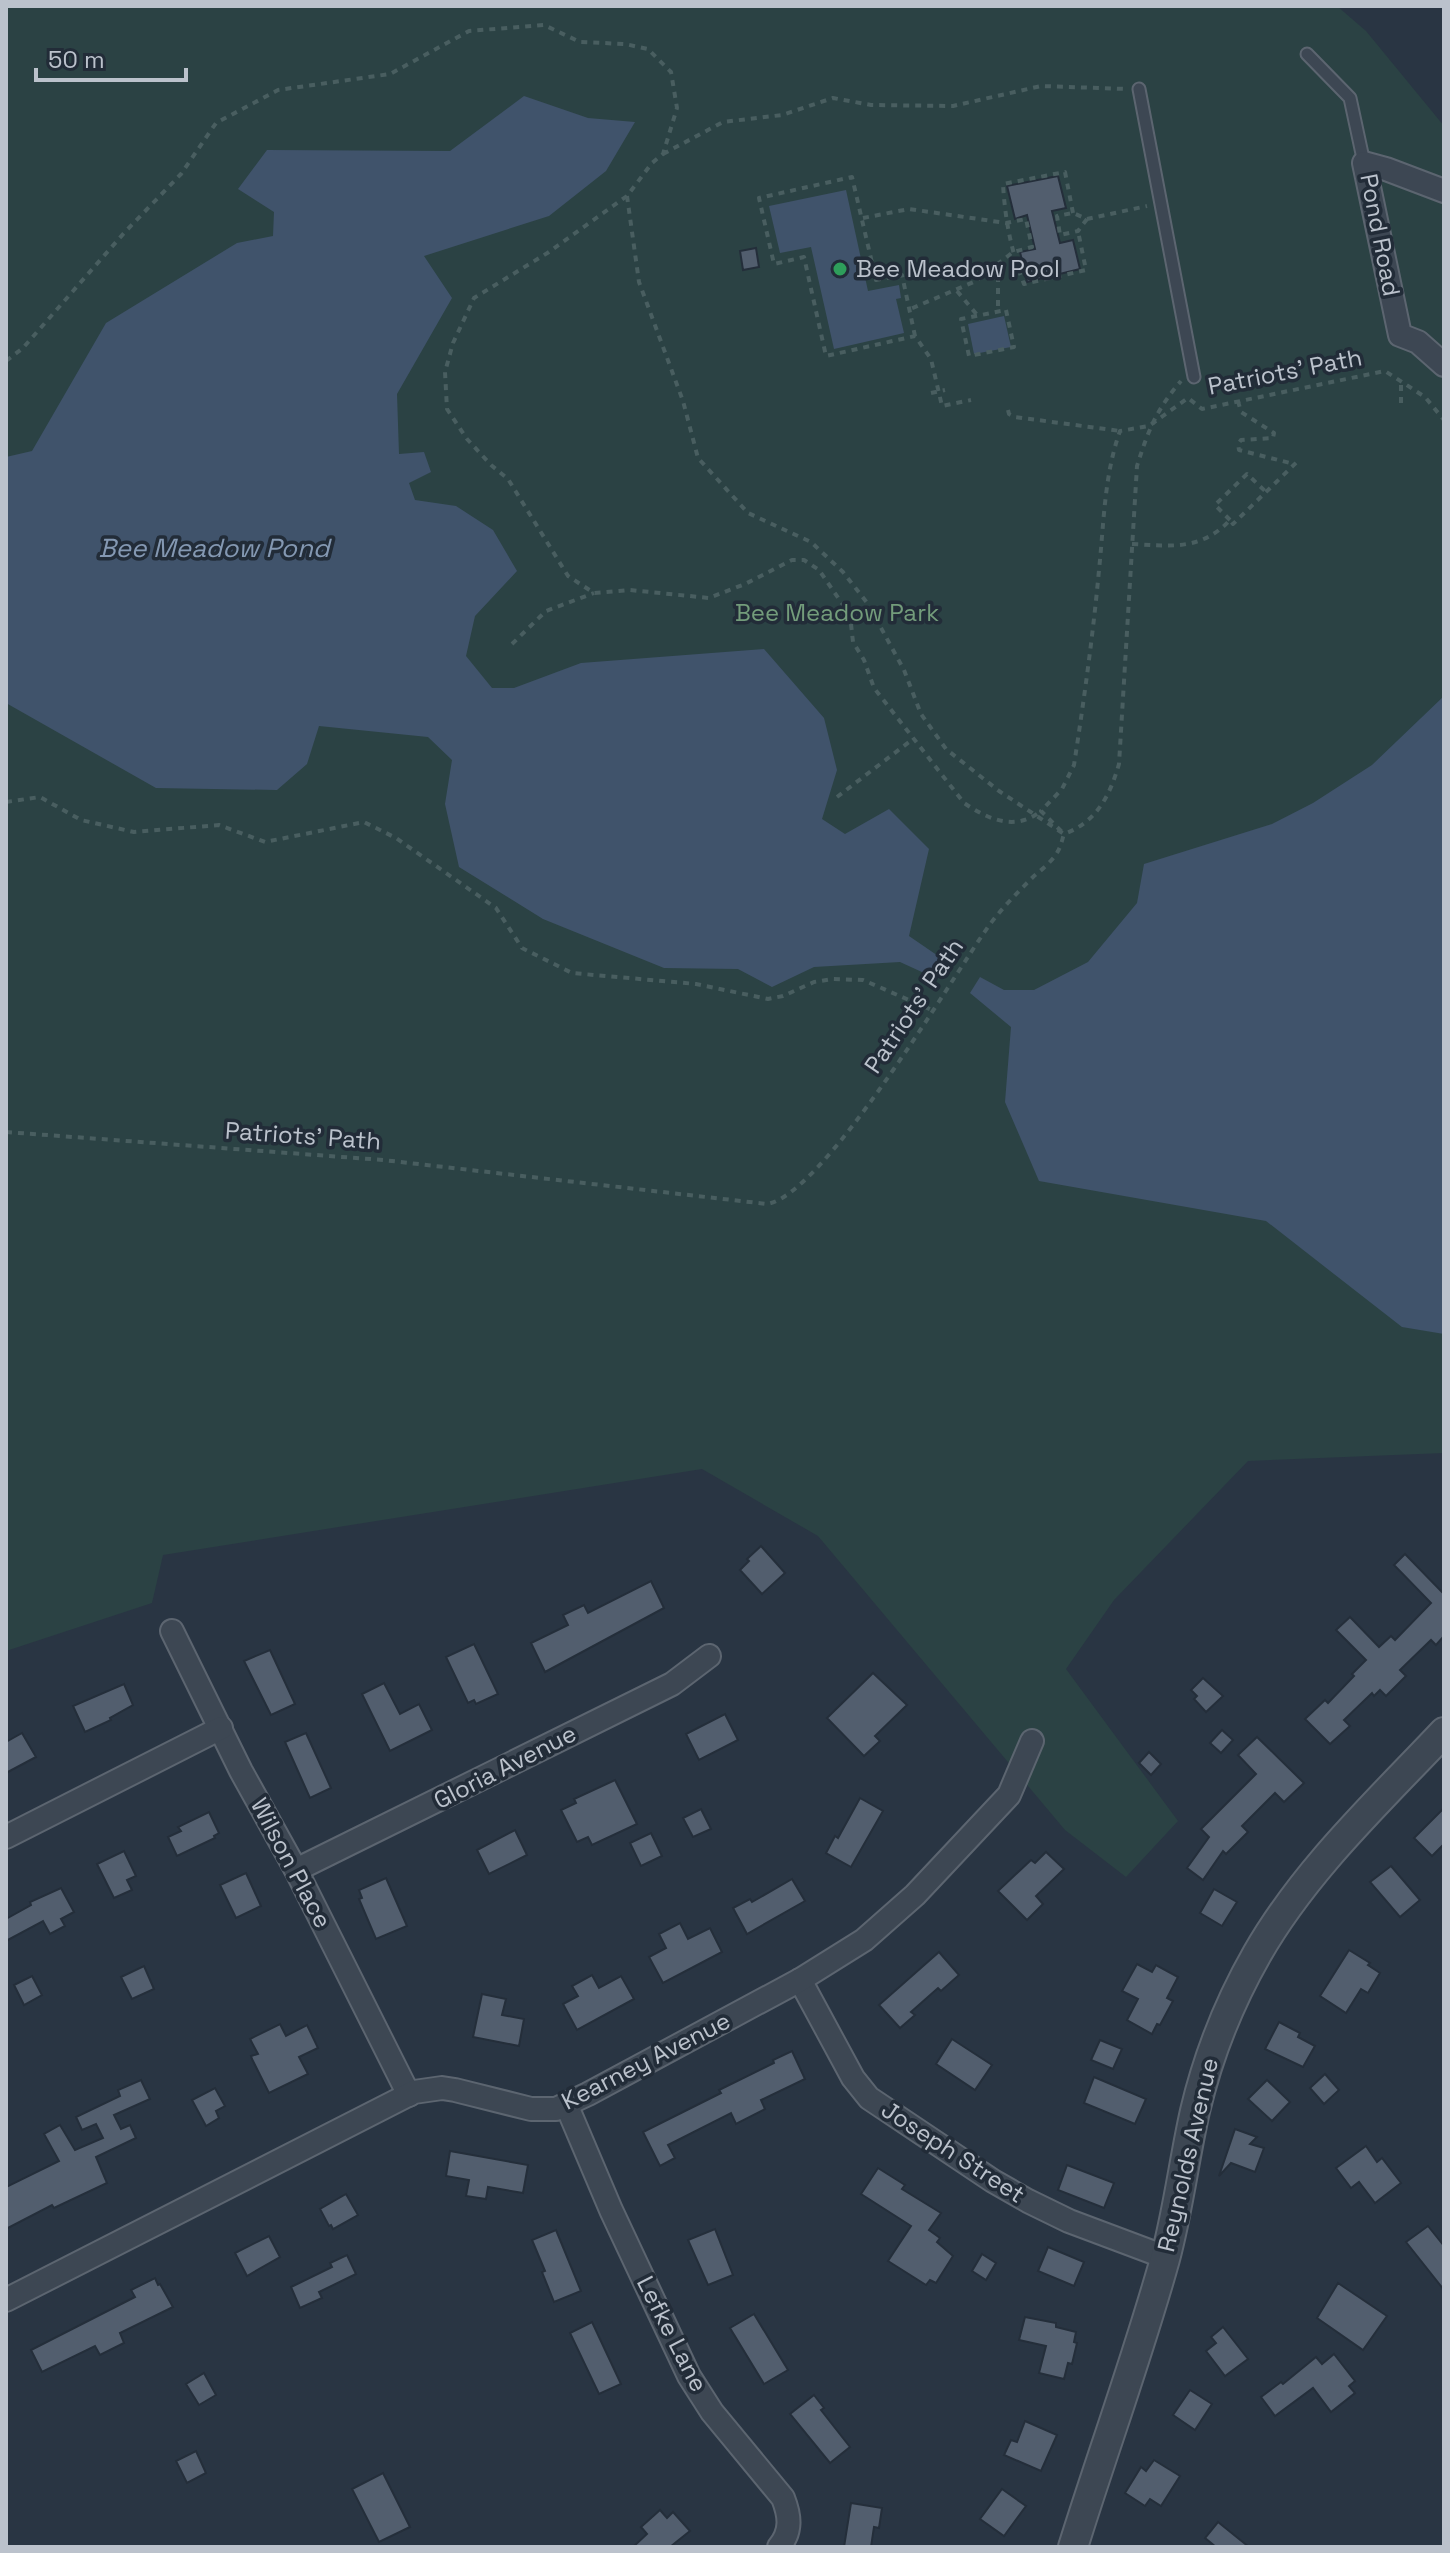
<svg xmlns="http://www.w3.org/2000/svg" width="1450" height="2553" viewBox="0 0 1450 2553" font-family="'Space Grotesk',sans-serif">
	<style>
		.green { fill: #2b4244 }
		.water { fill: #40536b }
		.building { fill: #525e6e; stroke: #242e3a; stroke-width: 2 }
		.lines { fill: none; stroke-linecap: round; stroke-linejoin: round }
		.service-casing { stroke: #5c6570; stroke-width: 15 }
		.minor-casing { stroke: #5c6570; stroke-width: 26 }
		.tertiary-casing { stroke: #5c6570; stroke-width: 32 }
		.path { stroke: #495e60; stroke-width: 4; stroke-dasharray: 6 6; stroke-linecap: butt }
		.service { stroke: #3d4753; stroke-width: 11 }
		.minor { stroke: #3d4753; stroke-width: 22 }
		.tertiary { stroke: #3d4753; stroke-width: 28 }
		.leisure-dot { fill: #2e9e5b; stroke: #222c38; stroke-width: 3 }
		.labels { text-anchor: middle; stroke-width: 7; stroke-linejoin: round; paint-order: stroke }
		.street-label { font-size: 24px; fill: #bbc2cc; stroke: #222c38 }
		.poi-label { font-size: 24px; fill: #bbc2cc; stroke: #222c38; text-anchor: start }
		.park-label { font-size: 24px; fill: #739c7b; stroke: #222c38 }
		.water-label { font-size: 26px; font-style: italic; fill: #8498b2; stroke: #222c38 }
	</style>
	<rect width="100%" height="100%" fill="#293543"/>
	<!-- green -->
	<polygon class="green" points="6,6 1337,6 1366,31 1444,126 1444,1453 1248,1461 1114,1600 1066,1669 1178,1821 1126,1877 1065,1830 818,1536 702,1469 163,1555 152,1603 6,1651"/>
	<!-- water -->
	<g class="water">
		<polygon points="524,96 588,118 635,122 606,171 549,216 424,256 452,298 397,394 399,454 424,452 431,472 409,483 415,500 456,506 493,530 517,571 475,616 466,656 492,688 514,688 581,663 764,649 824,718 837,770 822,819 845,834 889,809 929,849 909,936 944,960 935,978 900,962 814,967 772,987 738,969 664,968 543,919 459,867 445,804 452,760 428,737 319,726 307,764 277,790 156,788 6,703 6,457 32,451 106,323 237,243 273,236 274,212 238,189 267,150 450,151"/>
		<polygon points="846,190 868,291 899,285 901,298 896,299 904,333 834,349 811,247 780,253 769,206"/>
		<polygon points="1004,316 1011,347 974,354 968,324"/>
		<polygon points="1444,696 1444,1334 1402,1327 1266,1221 1039,1181 1005,1102 1011,1027 970,993 980,977 1004,990 1034,990 1088,962 1137,903 1144,864 1272,824 1313,803 1372,765"/>
	</g>
	<!-- building -->
	<g class="building">
		<polygon points="1058,176 1066,208 1052,211 1060,243 1073,240 1080,269 1027,282 1020,252 1035,249 1027,215 1015,219 1007,186"/>
		<polygon points="756,248 759,267 743,270 740,251"/>
		<polygon points="761,1546 785,1573 762,1594 740,1570 749,1561 747,1559"/>
		<polygon points="1405,1554 1442,1592 1444,1591 1444,1636 1436,1645 1431,1640 1400,1670 1406,1676 1386,1696 1380,1690 1374,1696 1372,1693 1344,1720 1350,1726 1330,1744 1305,1719 1325,1700 1328,1703 1354,1676 1352,1674 1366,1660 1336,1630 1350,1617 1379,1647 1391,1636 1395,1640 1431,1603 1394,1565"/>
		<polygon points="651,1581 664,1608 545,1672 531,1643 568,1625 563,1615 584,1605 588,1613"/>
		<polygon points="474,1644 498,1694 476,1704 474,1700 468,1703 446,1657"/>
		<polygon points="270,1650 295,1704 271,1715 244,1661"/>
		<polygon points="873,1673 907,1705 875,1736 880,1741 864,1756 827,1718"/>
		<polygon points="1203,1678 1223,1696 1206,1712 1194,1699 1197,1696 1191,1690"/>
		<polygon points="384,1683 400,1714 419,1704 432,1730 390,1751 362,1694"/>
		<polygon points="124,1684 133,1705 110,1718 111,1720 85,1732 73,1706"/>
		<polygon points="725,1714 738,1740 699,1760 686,1734"/>
		<polygon points="1222,1730 1233,1740 1221,1753 1210,1743"/>
		<polygon points="22,1733 36,1757 6,1773 6,1742"/>
		<polygon points="306,1733 331,1788 310,1798 285,1742"/>
		<polygon points="1257,1737 1304,1783 1284,1802 1275,1793 1242,1826 1248,1832 1226,1854 1223,1851 1203,1880 1187,1868 1209,1837 1201,1829 1256,1774 1238,1755"/>
		<polygon points="1149,1752 1161,1764 1151,1775 1139,1763"/>
		<polygon points="615,1780 637,1824 592,1845 588,1837 577,1842 561,1810 576,1803 574,1799"/>
		<polygon points="860,1798 883,1811 851,1867 826,1853 835,1836 838,1838"/>
		<polygon points="1444,1808 1444,1844 1432,1856 1414,1838"/>
		<polygon points="701,1809 711,1829 693,1837 683,1818"/>
		<polygon points="209,1812 219,1833 214,1836 215,1838 177,1856 168,1837 181,1831 178,1827"/>
		<polygon points="515,1830 527,1855 489,1874 477,1850"/>
		<polygon points="651,1833 662,1856 641,1866 630,1843"/>
		<polygon points="124,1851 136,1876 127,1880 132,1890 114,1898 97,1864"/>
		<polygon points="1046,1852 1064,1869 1036,1896 1043,1904 1027,1920 998,1891 1031,1860 1035,1863"/>
		<polygon points="1391,1866 1420,1900 1400,1917 1370,1882"/>
		<polygon points="246,1873 261,1906 236,1918 220,1885"/>
		<polygon points="386,1878 407,1926 376,1939 359,1899 362,1898 359,1890"/>
		<polygon points="792,1879 805,1901 747,1934 733,1908 750,1899 752,1902"/>
		<polygon points="61,1888 74,1912 61,1919 65,1926 50,1934 43,1921 6,1941 6,1919 31,1905 30,1902"/>
		<polygon points="1214,1889 1237,1902 1222,1926 1200,1913"/>
		<polygon points="680,1923 688,1939 710,1928 722,1952 663,1983 649,1957 666,1948 659,1934"/>
		<polygon points="1349,1950 1370,1963 1368,1965 1380,1973 1368,1993 1361,1989 1346,2013 1320,1996"/>
		<polygon points="939,1952 959,1975 941,1991 938,1988 911,2012 915,2015 900,2028 879,2005"/>
		<polygon points="1137,1964 1152,1972 1156,1965 1178,1977 1167,1998 1173,2001 1160,2025 1157,2024 1152,2034 1127,2020 1138,1999 1122,1991"/>
		<polygon points="144,1966 154,1989 132,1999 121,1977"/>
		<polygon points="592,1975 599,1988 621,1976 634,1999 577,2030 563,2004 578,1996 572,1986"/>
		<polygon points="32,1976 42,1995 24,2005 14,1985"/>
		<polygon points="482,1994 506,1999 502,2015 524,2019 519,2046 473,2037"/>
		<polygon points="1279,2022 1300,2033 1298,2037 1315,2046 1303,2067 1265,2049"/>
		<polygon points="280,2024 286,2036 307,2025 318,2048 299,2057 308,2074 269,2093 252,2059 251,2056 258,2054 250,2039"/>
		<polygon points="952,2039 992,2065 975,2090 936,2064"/>
		<polygon points="1100,2040 1122,2049 1113,2069 1091,2060"/>
		<polygon points="792,2051 805,2079 761,2100 765,2109 736,2124 731,2113 668,2145 675,2158 660,2166 643,2132 721,2093 719,2090 774,2063 773,2060"/>
		<polygon points="1325,2074 1339,2090 1324,2104 1310,2088"/>
		<polygon points="1094,2077 1146,2099 1135,2124 1084,2103"/>
		<polygon points="141,2080 150,2099 114,2115 121,2129 130,2125 136,2138 96,2157 107,2183 54,2208 52,2205 6,2229 6,2187 59,2161 44,2134 60,2125 75,2150 103,2138 96,2124 82,2130 76,2117 120,2096 118,2090"/>
		<polygon points="1267,2080 1290,2102 1272,2121 1248,2099"/>
		<polygon points="215,2088 225,2106 216,2111 219,2118 206,2126 192,2100"/>
		<polygon points="1235,2129 1257,2137 1250,2144 1264,2148 1255,2172 1231,2163 1219,2176"/>
		<polygon points="1366,2146 1377,2162 1382,2158 1401,2183 1375,2203 1359,2182 1351,2188 1336,2168"/>
		<polygon points="450,2151 528,2165 523,2193 488,2187 486,2199 466,2196 469,2180 446,2176"/>
		<polygon points="1067,2165 1114,2183 1104,2208 1058,2190"/>
		<polygon points="878,2168 905,2185 902,2189 941,2213 929,2230 940,2238 937,2242 953,2256 936,2283 930,2280 926,2285 888,2261 911,2226 861,2194"/>
		<polygon points="346,2194 358,2215 333,2229 331,2225 329,2226 320,2209"/>
		<polygon points="1428,2226 1444,2246 1444,2290 1406,2242"/>
		<polygon points="715,2229 733,2275 708,2285 688,2240"/>
		<polygon points="556,2230 581,2291 554,2302 542,2272 545,2271 532,2240"/>
		<polygon points="269,2236 280,2257 247,2276 235,2253"/>
		<polygon points="1048,2247 1084,2262 1074,2286 1038,2271"/>
		<polygon points="982,2254 996,2263 986,2280 972,2271"/>
		<polygon points="347,2255 356,2274 319,2292 322,2298 300,2308 291,2287 332,2267 330,2263"/>
		<polygon points="155,2278 158,2285 160,2284 173,2307 120,2333 124,2343 100,2355 95,2346 42,2372 31,2350 135,2297 131,2290"/>
		<polygon points="1338,2283 1387,2316 1363,2350 1317,2318"/>
		<polygon points="754,2314 788,2370 764,2384 730,2328"/>
		<polygon points="1025,2317 1056,2323 1056,2327 1076,2332 1074,2342 1077,2343 1072,2364 1068,2363 1064,2379 1039,2373 1046,2346 1019,2340"/>
		<polygon points="592,2322 621,2384 599,2394 570,2333"/>
		<polygon points="1223,2327 1248,2359 1225,2376 1206,2351 1216,2343 1211,2337"/>
		<polygon points="1334,2354 1355,2381 1349,2386 1355,2393 1331,2412 1313,2388 1275,2416 1261,2397 1281,2382 1283,2384 1316,2357 1322,2364"/>
		<polygon points="204,2373 216,2395 199,2405 186,2384"/>
		<polygon points="1190,2390 1212,2404 1195,2430 1173,2415"/>
		<polygon points="814,2395 824,2408 821,2410 850,2447 830,2463 790,2414"/>
		<polygon points="1025,2421 1057,2435 1041,2471 1004,2455 1011,2440 1017,2442"/>
		<polygon points="196,2451 206,2473 187,2483 176,2461"/>
		<polygon points="1154,2460 1180,2476 1161,2506 1150,2499 1145,2506 1125,2493 1141,2467 1146,2471"/>
		<polygon points="383,2473 410,2527 379,2542 352,2489"/>
		<polygon points="1002,2489 1026,2506 1004,2536 980,2519"/>
		<polygon points="851,2503 882,2508 879,2528 874,2527 871,2547 844,2547"/>
		<polygon points="660,2510 667,2518 673,2512 690,2531 670,2547 633,2547 647,2534 641,2527"/>
		<polygon points="1218,2522 1249,2547 1216,2547 1205,2538"/>
	</g>
	<g class="lines">
		<!-- service casing -->
		<g class="service-casing">
			<g id="service">
				<polyline points="1307,54 1350,98 1364,163"/>
				<polyline points="1139,89 1194,377"/>
			</g>
		</g>
		<!-- minor casing -->
		<g class="minor-casing">
			<g id="minor">
				<polyline points="1444,191 1386,169 1364,163 1400,335 1418,342 1444,365"/>
				<polyline points="172,1631 241,1771 296,1870 409,2095"/>
				<polyline points="6,1837 221,1728"/>
				<polyline points="296,1870 672,1684 709,1656"/>
				<polyline points="800,1980 853,2078 869,2098 993,2181 1028,2201 1069,2221 1165,2257"/>
				<path d="M 566,2104 L 611,2210 L 689,2376 L 712,2412 L 783,2498 C 790,2516 792,2531 779,2547"/>
				<polyline points="6,2300 414,2092 442,2088 455,2090 531,2109 556,2109 588,2094 800,1980 864,1940 915,1895 1009,1795 1032,1741"/>
			</g>
		</g>
		<!-- tertiary casing -->
		<g class="tertiary-casing">
			<path id="tertiary" d="M 1073,2547 C 1103,2451 1138,2356 1165,2259 C 1178,2211 1184,2160 1195,2111 C 1208,2056 1229,2003 1257,1954 C 1305,1870 1378,1802 1444,1732"/>
		</g>
		<!-- path -->
		<g class="path">
			<polyline points="663,154 723,122 782,115 833,98 871,105 953,106 1041,86 1127,89"/>
			<path d="M 627,196 L 639,282 L 683,401 L 698,458 L 748,513 L 811,542 L 843,572 L 868,604 L 904,670 L 921,714 L 946,749 L 999,791 L 1064,834 C 1097,822 1110,795 1119,764 L 1137,466 C 1148,431 1156,410 1181,381"/>
			<path d="M 1073,213 L 1065,172 L 1003,184 C 1005,219 1011,251 1024,284 L 1086,270 L 1078,231"/>
			<polyline points="863,218 909,209 1006,223 1026,219 1032,247 1013,252 976,281 908,310"/>
			<polyline points="1087,219 1078,231 1060,235 1057,216 1073,213 1087,219 1147,206"/>
			<polyline points="998,264 998,312"/>
			<polyline points="957,291 978,316"/>
			<polygon points="1006,310 1014,347 969,356 961,319"/>
			<polyline points="915,336 902,275 876,280 852,177 759,198 774,264 804,257 826,356 915,336 931,359 942,406 971,400"/>
			<path d="M 6,361 L 23,348 L 124,233 L 181,174 L 216,123 L 278,90 L 390,74 L 469,31 L 544,25 L 580,42 L 625,44 L 648,49 L 671,72 L 677,108 L 663,154 L 652,163 L 627,196 L 549,252 L 474,298 L 453,343 L 445,372 L 447,409 L 467,439 L 491,465 L 508,479 L 568,576 L 594,593 L 630,590 L 709,598 L 745,584 L 792,560 L 804,560 L 819,570 L 850,615 L 853,642 L 864,660 L 874,688 L 964,803 C 988,819 1015,832 1041,811"/>
			<polyline points="931,393 945,390"/>
			<polyline points="1238,401 1241,412 1274,433 1273,438 1241,440 1238,444 1239,450 1294,464"/>
			<polyline points="1401,403 1401,382"/>
			<polyline points="1008,410 1009,414 1015,417 1120,431"/>
			<polyline points="1230,520 1215,505 1247,474 1266,492"/>
			<path d="M 1132,544 C 1170,546 1201,551 1230,520 L 1233,524 L 1300,459"/>
			<polyline points="512,644 546,611 594,593"/>
			<polyline points="837,797 913,739"/>
			<polyline points="6,802 40,797 81,820 134,832 219,825 265,842 364,822 396,838 496,908 522,948 572,973 696,984 768,999 783,996 814,982 832,979 863,980 932,1010"/>
			<path d="M 6,1132 L 383,1160 L 767,1204 C 824,1195 951,979 988,927 C 1001,909 1017,893 1033,877 C 1041,870 1053,861 1058,851 C 1061,846 1062,840 1064,834 L 1041,811 L 1062,789 L 1074,765 C 1084,700 1093,635 1099,570 C 1104,523 1104,476 1120,431 L 1149,426 L 1188,398 L 1202,409 L 1385,371 L 1425,397 L 1444,420"/>
		</g>
		<!-- service -->
		<use href="#service" class="service"/>
		<!-- minor -->
		<use href="#minor" class="minor"/>
		<!-- tertiary -->
		<use href="#tertiary" class="tertiary"/>
	</g>
	<!-- markers -->
	<circle class="leisure-dot" cx="840" cy="269" r="8"/>
	<g class="labels">
		<!-- street labels -->
		<g class="street-label">
			<text transform="translate(1380 235) rotate(79)" y="8">Pond Road</text>
			<text transform="translate(1285 372) rotate(-11)" y="8">Patriots' Path</text>
			<text transform="translate(914 1006) rotate(-56)" y="8">Patriots' Path</text>
			<text transform="translate(303 1136) rotate(4)" y="8">Patriots' Path</text>
			<text transform="translate(505 1767) rotate(-27)" y="8">Gloria Avenue</text>
			<text transform="translate(291 1863) rotate(62)" y="8">Wilson Place</text>
			<text transform="translate(646 2061) rotate(-27)" y="8">Kearney Avenue</text>
			<text transform="translate(953 2152) rotate(33)" y="8">Joseph Street</text>
			<text transform="translate(1188 2155) rotate(-77)" y="8">Reynolds Avenue</text>
			<text transform="translate(672 2334) rotate(63)" y="8">Lefke Lane</text>
		</g>
		<!-- poi labels -->
		<g class="poi-label">
			<text x="856" y="277">Bee Meadow Pool</text>
		</g>
		<!-- park labels -->
		<g class="park-label">
			<text x="837" y="621">Bee Meadow Park</text>
		</g>
		<!-- water labels -->
		<g class="water-label">
			<text x="214" y="557">Bee Meadow Pond</text>
		</g>
	</g>
	<!-- border -->
	<rect width="1450" height="2553" fill="none" stroke="#bbc2cc" stroke-width="16"/>
	<!-- scale -->
	<path d="M36 68v12h150v-12" fill="none" stroke="#bbc2cc" stroke-width="4"/>
	<text x="48" y="68" font-size="24" fill="#bbc2cc" stroke="#222c38" stroke-width="6" paint-order="stroke">50 m</text>
</svg>
